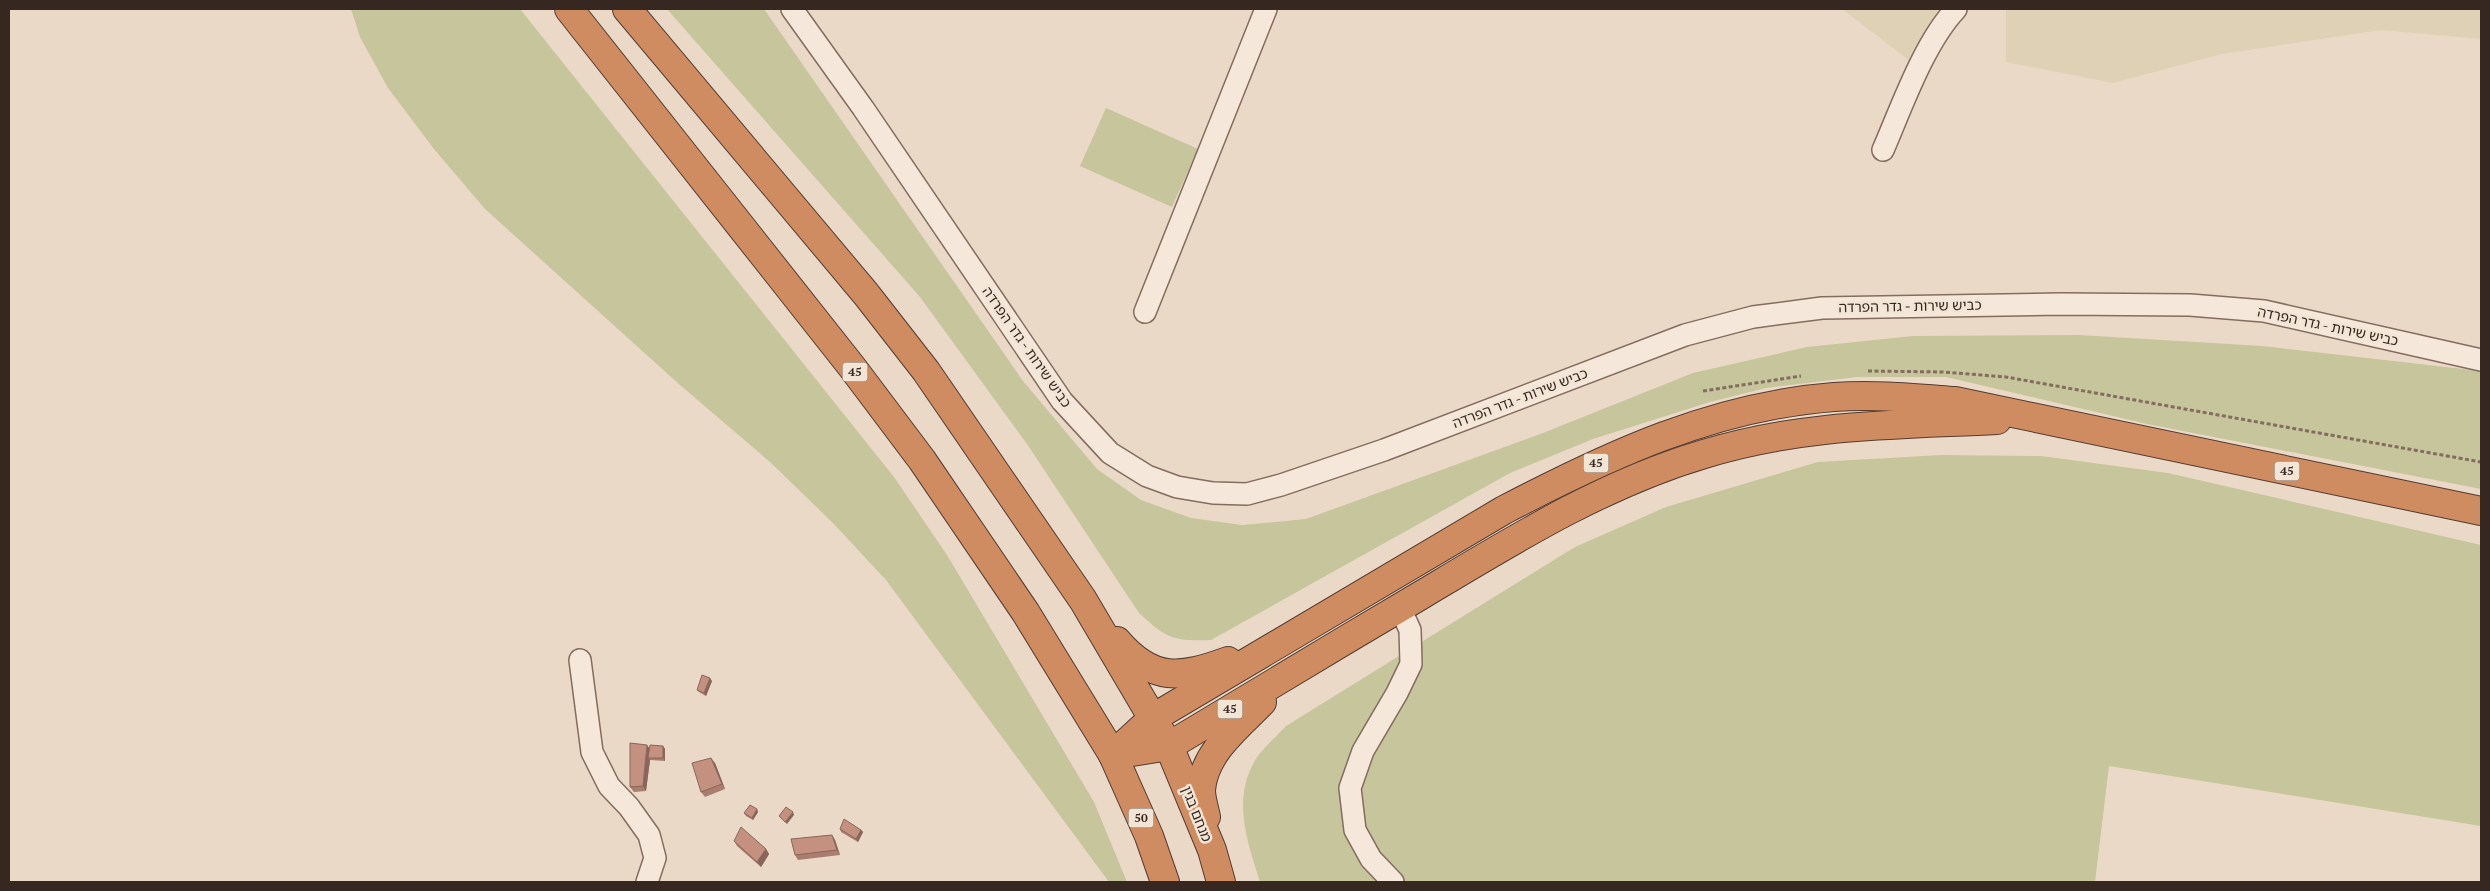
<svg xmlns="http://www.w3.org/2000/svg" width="2490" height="891" viewBox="0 0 2490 891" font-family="'PT Serif','Noto Sans Hebrew',serif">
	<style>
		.farmland { fill: #dfd1b5 }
		.green { fill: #c7c59c }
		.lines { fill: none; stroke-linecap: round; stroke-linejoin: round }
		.minor-casing { stroke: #846c5e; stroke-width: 24 }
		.highway-casing { stroke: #523b32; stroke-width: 30 }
		.path { stroke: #846c5e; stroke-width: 3; stroke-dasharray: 4 2.5; stroke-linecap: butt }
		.minor { stroke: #f5e8da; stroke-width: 21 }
		.highway { stroke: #d08c61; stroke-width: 28 }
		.wall { fill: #a97d6f }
		.shaded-wall { fill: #89665a }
		.building { fill: #c49181; stroke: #89665a }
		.labels { text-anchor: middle; stroke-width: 5; stroke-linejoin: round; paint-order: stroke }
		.shield { fill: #f2e5d6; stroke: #6e6057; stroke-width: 1 }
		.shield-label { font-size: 12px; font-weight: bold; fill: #362721 }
		.street-label { font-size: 14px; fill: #362721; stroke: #f2e5d6 }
	</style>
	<rect width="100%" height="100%" fill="#ead9c7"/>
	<!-- farmland -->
	<g class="farmland">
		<polygon points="1842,9 1957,9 1923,71"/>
		<polygon points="2006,9 2481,9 2481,39 2381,30 2222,54 2113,83 2006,62"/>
	</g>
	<!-- green -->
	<g class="green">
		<polygon points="351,9 520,9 894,477 947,555 1094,802 1127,882 1109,882 886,580 833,523 770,462 680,385 485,209 434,149 388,88 360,37"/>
		<path d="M 667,9 L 764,9 L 1023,381 L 1097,469 L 1141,500 L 1191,518 L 1242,525 L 1306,519 L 1543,433 L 1693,373 L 1807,347 L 1913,336 L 2079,335 L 2262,346 L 2481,371 L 2481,489 L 2147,424 L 1946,377 L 1857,377 L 1766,388 L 1710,402 L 1593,439 L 1510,473 L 1211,640 C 1173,641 1167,639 1139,613 L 1027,444 L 920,297 Z"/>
		<polygon points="1106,108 1198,149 1172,207 1080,166"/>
		<path d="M 1941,455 L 2041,456 L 2168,473 L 2481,545 L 2481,826 L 2109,766 L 2095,882 L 1260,882 C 1247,841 1231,798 1257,757 C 1265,746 1277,736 1286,726 L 1575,547 L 1666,507 L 1818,462 Z"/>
	</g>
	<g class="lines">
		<!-- minor casing -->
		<g class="minor-casing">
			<g id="minor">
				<polyline points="792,9 863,108 1062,401 1110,453 1147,476 1177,487 1213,493 1247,494 1281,485 1384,450 1685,335 1753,317 1822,308 2061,304 2190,305 2264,311 2481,360"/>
				<path d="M 1883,150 C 1902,106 1924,43 1956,9"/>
				<polyline points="1145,312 1266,9"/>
				<polyline points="580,660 592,752 609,786 629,807 649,835 655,858 647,882"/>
				<polyline points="1393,882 1371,859 1355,830 1350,788 1363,751 1397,693 1411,664 1410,630 1400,608"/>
			</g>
		</g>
		<!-- highway casing -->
		<g class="highway-casing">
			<g id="highway">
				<polyline points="569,9 852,367 922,460 1026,613 1113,755 1149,836 1165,882"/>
				<polyline points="627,9 866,294 926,371 1083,600 1169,746 1212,850 1221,882"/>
				<path d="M 1117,641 C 1153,683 1181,678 1228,661"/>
				<path d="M 1113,755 L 1153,718 L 1504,510 C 1609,455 1714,406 1834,397 C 1875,394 1915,398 1955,401 L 2481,511"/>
				<path d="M 1113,755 L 1169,746 C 1254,695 1338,644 1423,594 C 1513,540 1603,484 1704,454 C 1801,424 1896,425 1997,420"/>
				<path d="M 1206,817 C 1204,808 1201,798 1201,790 C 1204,752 1238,727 1262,702"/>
			</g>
		</g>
		<!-- path -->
		<g class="path">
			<polyline points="1868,371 1943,372 2006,377 2481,462"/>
			<polyline points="1703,391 1801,376"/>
		</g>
		<!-- minor -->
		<use href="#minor" class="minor"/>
		<!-- highway -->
		<use href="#highway" class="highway"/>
	</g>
	<!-- wall -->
	<g class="wall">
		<polygon points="712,681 706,696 699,692 697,690"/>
		<polygon points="663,746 665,749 665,761 650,760 646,791 634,792 630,787 649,748"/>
		<polygon points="715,763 725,789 705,797 701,792"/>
		<polygon points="757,809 758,812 753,820 746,816 744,813"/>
		<polygon points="840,829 861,830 863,832 858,842 841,832"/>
		<polygon points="832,835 835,840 840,855 798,860 795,855"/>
		<polygon points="734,841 766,849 769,854 761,867 737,846"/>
	</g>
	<!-- shaded-wall -->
	<g class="shaded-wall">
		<polygon points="710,678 712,681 706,696 704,693"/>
		<polygon points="647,745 651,750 648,758 650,760 646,791 643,786"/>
		<polygon points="663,746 665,749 665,761 663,758"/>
		<polygon points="711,758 715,763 725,789 722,784"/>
		<polygon points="757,809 758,812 753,820 752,818"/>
		<polygon points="793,812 794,815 787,824 785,822"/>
		<polygon points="861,830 863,832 858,842 856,839"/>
		<polygon points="832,835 835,840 840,855 837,850"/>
		<polygon points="766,849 769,854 761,867 757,862"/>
	</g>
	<!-- building -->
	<g class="building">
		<polygon points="702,675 710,678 704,693 697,690"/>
		<polygon points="630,743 647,745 643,786 630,787"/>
		<polygon points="650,745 663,746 663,758 648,758"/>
		<polygon points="711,758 722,784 701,792 692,763"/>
		<polygon points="750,805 757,809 752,818 744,813"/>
		<polygon points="786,807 793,812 785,822 779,816"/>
		<polygon points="844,819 861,830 856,839 840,829"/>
		<polygon points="741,827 766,849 757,862 734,841"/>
		<polygon points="832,835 837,850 795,855 791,839"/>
	</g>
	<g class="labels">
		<!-- shield labels -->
		<g class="shield">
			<rect x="842.5" y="362.5" width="25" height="19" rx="4"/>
			<rect x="1583.5" y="453.5" width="25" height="19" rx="4"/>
			<rect x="2274.5" y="461.5" width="25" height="19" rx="4"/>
			<rect x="1217.5" y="699.5" width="25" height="19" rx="4"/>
			<rect x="1128.5" y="808.5" width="25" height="19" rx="4"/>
		</g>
		<g class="shield-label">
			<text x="855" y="376">45</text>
			<text x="1596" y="467">45</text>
			<text x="2287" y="475">45</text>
			<text x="1230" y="713">45</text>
			<text x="1141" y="822">50</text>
		</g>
		<!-- street labels -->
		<g class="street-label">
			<text transform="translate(1910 306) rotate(-1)" y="5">כביש שירות - גדר הפרדה</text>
			<text transform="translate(2328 326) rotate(12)" y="5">כביש שירות - גדר הפרדה</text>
			<text transform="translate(1027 347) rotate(55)" y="5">כביש שירות - גדר הפרדה</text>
			<text transform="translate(1520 398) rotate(-21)" y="5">כביש שירות - גדר הפרדה</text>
			<text transform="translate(1197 814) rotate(68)" y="5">מנחם בגין</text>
		</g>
	</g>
	<!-- border -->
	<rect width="2490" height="891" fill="none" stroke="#362721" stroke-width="20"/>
</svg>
